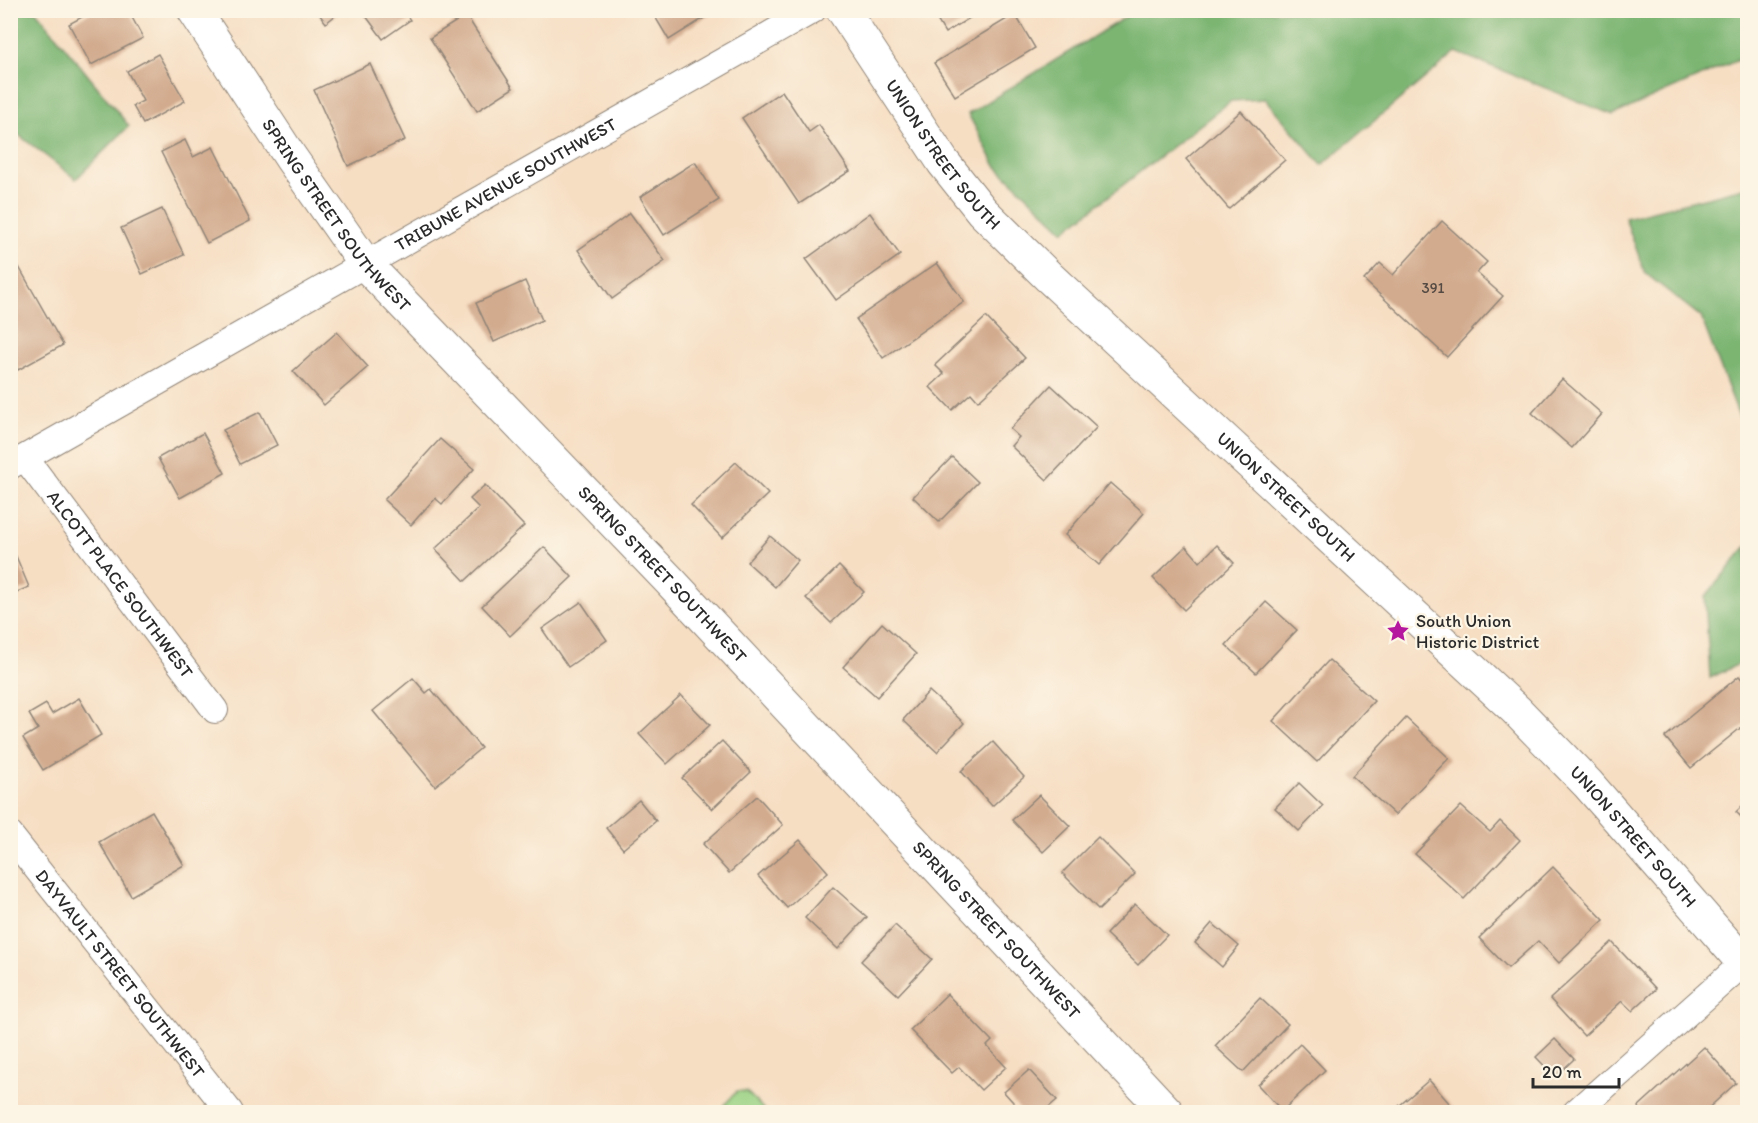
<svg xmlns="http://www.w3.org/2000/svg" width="1758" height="1123" viewBox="0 0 1758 1123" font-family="Itim,sans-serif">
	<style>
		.green { fill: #9bd385; stroke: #637f58; stroke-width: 1.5 }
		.forest { fill: #7cb572; stroke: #54704e; stroke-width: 1.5 }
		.building { fill: #d2aa8d }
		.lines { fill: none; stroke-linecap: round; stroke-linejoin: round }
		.minor-casing { stroke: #908477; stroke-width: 28 }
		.tertiary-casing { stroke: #908477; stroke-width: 35 }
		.secondary-casing { stroke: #908477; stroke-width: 35 }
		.minor { stroke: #fff; stroke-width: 26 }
		.tertiary { stroke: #fff; stroke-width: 33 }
		.secondary { stroke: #fff; stroke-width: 33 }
		.labels { text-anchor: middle; stroke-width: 4.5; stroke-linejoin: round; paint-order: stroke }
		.number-label { font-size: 15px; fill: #554b44 }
		.street-label { font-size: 18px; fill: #2b2b2b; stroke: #fcf5e5 }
		.poi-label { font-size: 18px; fill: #2b2b2b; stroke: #fcf5e5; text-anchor: start }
	</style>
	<rect width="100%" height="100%" fill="#fcf5e5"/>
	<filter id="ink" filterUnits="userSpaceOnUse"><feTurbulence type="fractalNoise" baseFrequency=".0167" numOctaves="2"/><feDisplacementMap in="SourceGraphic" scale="12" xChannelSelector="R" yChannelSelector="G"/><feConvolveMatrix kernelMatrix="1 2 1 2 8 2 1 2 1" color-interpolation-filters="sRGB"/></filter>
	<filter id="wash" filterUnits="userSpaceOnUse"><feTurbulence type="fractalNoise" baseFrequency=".008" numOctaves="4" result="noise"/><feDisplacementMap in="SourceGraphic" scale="24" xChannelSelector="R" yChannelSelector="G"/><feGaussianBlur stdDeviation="1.35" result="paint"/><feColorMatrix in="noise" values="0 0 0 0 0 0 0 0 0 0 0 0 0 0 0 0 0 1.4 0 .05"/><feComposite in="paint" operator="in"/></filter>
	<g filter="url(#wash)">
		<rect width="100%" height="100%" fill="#f6dec3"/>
		<!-- green -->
		<polygon class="green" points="737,1091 747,1092 766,1112 718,1112"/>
		<!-- forest -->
		<g class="forest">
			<polygon points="11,10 36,11 129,126 76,179 16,133 11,136"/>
			<polygon points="1135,11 1747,11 1747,56 1613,115 1456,52 1322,165 1265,99 1231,101 1064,231 996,166 968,114"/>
			<polygon points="1747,187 1748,187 1747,437 1701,317 1645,273 1625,218"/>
			<polygon points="1747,546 1747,660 1710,678 1705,597"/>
		</g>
		<g id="blocks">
			<!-- building -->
			<g class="building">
				<polygon points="95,10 128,10 143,38 91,65 69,24"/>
				<polygon points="316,10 342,10 326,23"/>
				<polygon points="365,10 403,10 410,20 383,39 363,12"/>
				<polygon points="651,10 717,10 669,40"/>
				<polygon points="931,10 983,10 945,33"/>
				<polygon points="1015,14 1035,48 955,96 934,63"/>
				<polygon points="466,15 513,88 477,111 430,38"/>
				<polygon points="158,54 185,101 143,124 133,106 143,101 127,71"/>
				<polygon points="370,64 405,140 348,166 314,90"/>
				<polygon points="782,91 809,132 819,125 850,171 799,204 742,118"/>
				<polygon points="1241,111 1285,160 1229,209 1186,159"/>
				<polygon points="185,140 193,157 213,147 250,221 207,243 161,152"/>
				<polygon points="695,162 719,200 664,235 640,197"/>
				<polygon points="162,209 184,255 142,274 121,228"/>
				<polygon points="630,213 665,261 612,299 578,250"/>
				<polygon points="870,213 900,255 836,300 806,259"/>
				<polygon points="1442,221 1487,262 1477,273 1503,296 1447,357 1364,280 1380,263 1393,275"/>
				<polygon points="10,251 63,345 18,370 10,357"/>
				<polygon points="937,263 964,302 883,358 856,319"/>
				<polygon points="525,281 542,320 494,342 476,303"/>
				<polygon points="986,317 1025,358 978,401 971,393 952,410 930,387 944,374 935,365"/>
				<polygon points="337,332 368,367 324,405 293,371"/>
				<polygon points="1562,379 1602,414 1572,448 1532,413"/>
				<polygon points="1051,385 1097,427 1047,480 1011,446 1019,437 1010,429"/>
				<polygon points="260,412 277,445 240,464 223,430"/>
				<polygon points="203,433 225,473 180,498 158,458"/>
				<polygon points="440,439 474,469 442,504 435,498 411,525 384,500"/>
				<polygon points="952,457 978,482 939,522 913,497"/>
				<polygon points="736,462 768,494 722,538 691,505"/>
				<polygon points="1110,483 1144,513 1099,565 1065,535"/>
				<polygon points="485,485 524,526 465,581 435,549 479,508 470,499"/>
				<polygon points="770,536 798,560 775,587 747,562"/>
				<polygon points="1217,545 1234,563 1184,610 1153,578 1186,546 1200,562"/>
				<polygon points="544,547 572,577 510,636 482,606"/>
				<polygon points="13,549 29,587 10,595 10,550"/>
				<polygon points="839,566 864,592 831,623 806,598"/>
				<polygon points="581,602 607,640 568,667 542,629"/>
				<polygon points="1266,602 1297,630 1256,673 1226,645"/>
				<polygon points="882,623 916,654 877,697 843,667"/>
				<polygon points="1329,660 1374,701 1317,762 1273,721"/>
				<polygon points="1739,676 1748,686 1748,722 1691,768 1665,737"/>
				<polygon points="413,678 426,693 431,689 481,748 435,786 373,711"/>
				<polygon points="929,691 964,723 937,752 903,720"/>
				<polygon points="681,695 710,725 667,764 639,734"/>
				<polygon points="79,698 101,735 43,770 23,738 38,729 29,714 46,704 52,714"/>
				<polygon points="1406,718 1449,758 1395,815 1352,776"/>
				<polygon points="722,741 751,772 712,809 682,778"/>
				<polygon points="993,742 1024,777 992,806 961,771"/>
				<polygon points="1299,783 1323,806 1299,831 1275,808"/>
				<polygon points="1039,795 1070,826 1043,852 1012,820"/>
				<polygon points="757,796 783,825 729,873 703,844"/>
				<polygon points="639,800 656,821 623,849 606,828"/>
				<polygon points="1748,800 1748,823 1736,812"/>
				<polygon points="1461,806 1490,832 1500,821 1520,840 1464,899 1415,854"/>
				<polygon points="152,811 184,865 131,896 99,842"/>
				<polygon points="1098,837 1135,874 1099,910 1062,873"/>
				<polygon points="800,840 828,872 787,908 758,876"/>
				<polygon points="1553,867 1604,920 1559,963 1538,941 1508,968 1479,938"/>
				<polygon points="833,887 867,917 838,949 805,918"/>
				<polygon points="1135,904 1167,935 1138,965 1106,934"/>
				<polygon points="1212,923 1239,946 1222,967 1195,943"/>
				<polygon points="895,925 932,959 898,995 861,961"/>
				<polygon points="1612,942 1656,989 1632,1011 1622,1001 1584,1036 1550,999"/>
				<polygon points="947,994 992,1041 987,1046 1006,1067 981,1090 959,1067 952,1073 910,1030"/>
				<polygon points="1260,998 1288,1024 1243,1072 1215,1046"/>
				<polygon points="1555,1039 1574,1059 1555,1077 1536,1057"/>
				<polygon points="1300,1044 1325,1070 1282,1111 1258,1085"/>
				<polygon points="1704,1047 1736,1083 1704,1112 1643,1112 1638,1107"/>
				<polygon points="1029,1070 1057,1100 1043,1112 1022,1112 1004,1092"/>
				<polygon points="1429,1080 1457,1112 1392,1112"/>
			</g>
		</g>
	</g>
	<g filter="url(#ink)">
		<use href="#blocks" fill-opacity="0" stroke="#908477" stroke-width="1.5"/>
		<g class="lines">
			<!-- minor casing -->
			<g class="minor-casing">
				<g id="minor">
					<path id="s1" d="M 25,458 L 215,710"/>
					<path id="s2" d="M 10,466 L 813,10"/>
					<path id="s3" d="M 10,835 L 230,1112"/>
					<polyline points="1576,1112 1748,959"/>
				</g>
			</g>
			<!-- tertiary casing -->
			<g class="tertiary-casing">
				<g id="tertiary">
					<path id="s4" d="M 194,10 L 291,158 L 366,265 L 669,580 L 1167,1112"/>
				</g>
			</g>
			<!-- secondary casing -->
			<g class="secondary-casing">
				<g id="secondary">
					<path id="s5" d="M 843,10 L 943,162 L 982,211 L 1049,277 L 1516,710 L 1588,784 L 1748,968"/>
				</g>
			</g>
			<!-- minor -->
			<use href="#minor" class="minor"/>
			<!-- tertiary -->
			<use href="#tertiary" class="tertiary"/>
			<!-- secondary -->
			<use href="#secondary" class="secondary"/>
		</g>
	</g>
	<!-- icons -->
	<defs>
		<g id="sight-bare" transform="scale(1.8)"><path d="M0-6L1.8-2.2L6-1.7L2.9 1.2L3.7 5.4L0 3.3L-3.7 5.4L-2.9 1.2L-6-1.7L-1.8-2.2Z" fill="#b5179e" stroke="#fcf5e5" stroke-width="2.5" paint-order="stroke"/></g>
	</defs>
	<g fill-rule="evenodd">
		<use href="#sight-bare" x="1398" y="631"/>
	</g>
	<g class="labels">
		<!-- number labels -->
		<g class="number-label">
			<text x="1433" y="293">391</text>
		</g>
		<!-- street labels -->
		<g class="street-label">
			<text dy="6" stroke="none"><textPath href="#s5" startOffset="176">UNION STREET SOUTH</textPath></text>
			<text dy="6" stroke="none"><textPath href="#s2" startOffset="570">TRIBUNE AVENUE SOUTHWEST</textPath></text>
			<text dy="6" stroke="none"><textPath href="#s4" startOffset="250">SPRING STREET SOUTHWEST</textPath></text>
			<text dy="6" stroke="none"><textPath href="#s5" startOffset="662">UNION STREET SOUTH</textPath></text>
			<text dy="6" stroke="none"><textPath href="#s4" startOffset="736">SPRING STREET SOUTHWEST</textPath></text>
			<text dy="6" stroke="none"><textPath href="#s1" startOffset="158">ALCOTT PLACE SOUTHWEST</textPath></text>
			<text dy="6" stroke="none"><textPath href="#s5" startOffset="1148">UNION STREET SOUTH</textPath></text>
			<text dy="6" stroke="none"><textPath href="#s4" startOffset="1224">SPRING STREET SOUTHWEST</textPath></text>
			<text dy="6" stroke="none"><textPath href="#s3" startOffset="177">DAYVAULT STREET SOUTHWEST</textPath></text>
		</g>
		<!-- poi labels -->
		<g class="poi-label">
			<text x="1416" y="627">South Union<tspan x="1416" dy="21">Historic District</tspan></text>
		</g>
	</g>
	<!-- margin -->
	<rect width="1758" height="1123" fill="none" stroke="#fcf5e5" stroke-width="36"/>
	<!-- scale -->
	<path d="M1533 1078v9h86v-9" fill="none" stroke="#2b2b2b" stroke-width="3"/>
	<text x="1542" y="1078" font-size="18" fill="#2b2b2b" stroke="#fcf5e5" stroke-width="4.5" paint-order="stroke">20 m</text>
</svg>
